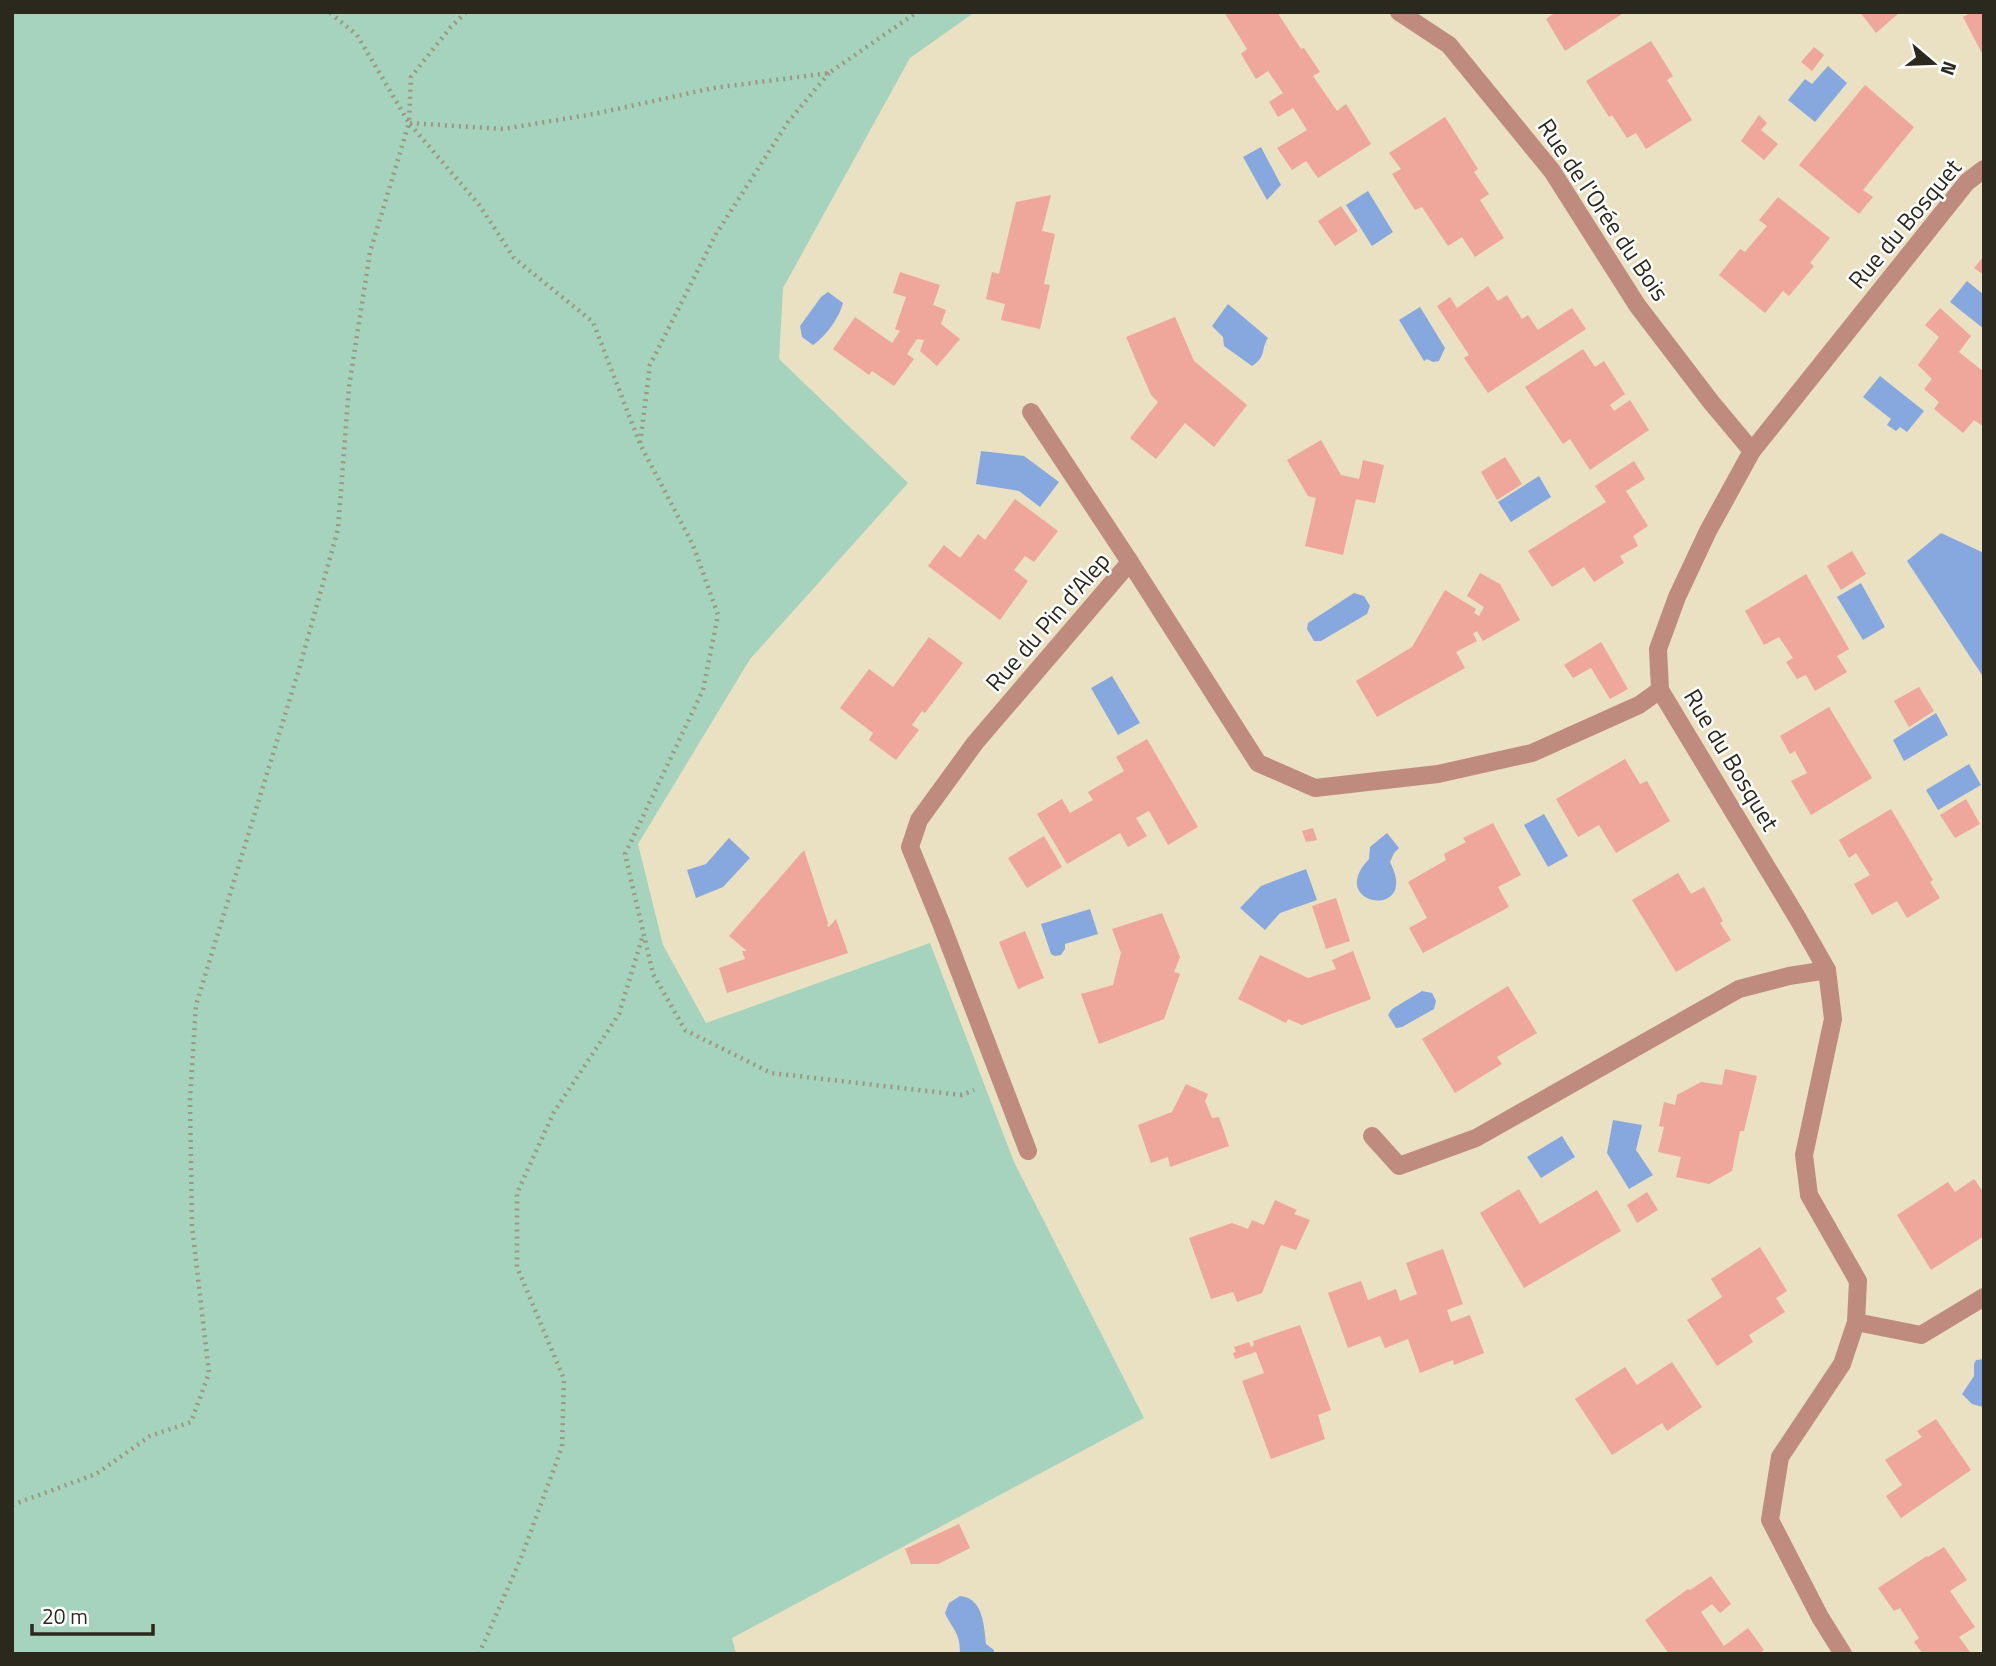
<svg xmlns="http://www.w3.org/2000/svg" width="1996" height="1666" viewBox="0 0 1996 1666" font-family="'Titillium Web',sans-serif">
	<style>
		.green { fill: #a5d3bd }
		.water { fill: #86a8df }
		.building { fill: #efa69b }
		.lines { fill: none; stroke-linecap: round; stroke-linejoin: round }
		.path { stroke: #9d9780; stroke-width: 4.5; stroke-dasharray: 2 5; stroke-linecap: butt }
		.minor { stroke: #bf8b7f; stroke-width: 18 }
		.labels { text-anchor: middle; stroke-width: 5; stroke-linejoin: round; paint-order: stroke }
		.street-label { font-size: 24px; fill: #2b281d; stroke: #fff }
	</style>
	<rect width="100%" height="100%" fill="#e9e1c2"/>
	<!-- green -->
	<polygon class="green" points="12,12 975,12 910,58 783,288 779,359 908,483 750,659 638,844 663,945 706,1023 930,943 1014,1162 1144,1418 732,1638 736,1654 12,1654"/>
	<!-- water -->
	<g class="water">
		<polygon points="1828,66 1847,83 1815,122 1788,100 1805,79 1812,84"/>
		<polygon points="1261,147 1281,185 1267,200 1243,157"/>
		<polygon points="1368,191 1393,232 1372,246 1346,205"/>
		<polygon points="1967,281 1984,295 1984,329 1950,302"/>
		<path d="M 828,292 L 843,303 C 839,318 826,336 813,345 L 802,337 L 800,326 L 821,297 Z"/>
		<path d="M 1228,304 L 1268,338 C 1260,351 1267,356 1252,366 L 1224,346 L 1223,337 L 1212,326 Z"/>
		<polygon points="1420,307 1445,348 1439,361 1433,362 1427,359 1424,361 1399,320"/>
		<polygon points="1880,376 1924,411 1907,432 1900,427 1896,431 1887,425 1891,419 1863,397"/>
		<polygon points="981,451 1024,456 1059,482 1040,507 1019,491 976,484"/>
		<polygon points="1539,476 1551,497 1511,522 1498,502"/>
		<polygon points="1941,533 1984,553 1984,678 1907,561"/>
		<polygon points="1861,583 1885,627 1863,640 1837,597"/>
		<polygon points="1354,593 1364,596 1370,606 1367,614 1321,641 1314,641 1307,629 1308,623"/>
		<polygon points="1112,676 1140,723 1118,735 1091,688"/>
		<polygon points="1936,713 1948,735 1904,761 1893,740"/>
		<polygon points="1969,764 1981,785 1938,810 1926,790"/>
		<polygon points="1544,814 1568,856 1548,867 1524,825"/>
		<path d="M 1387,833 L 1399,848 L 1394,853 L 1390,862 C 1421,921 1324,906 1369,859 L 1370,847 Z"/>
		<polygon points="729,838 750,858 723,887 696,898 687,870 706,864"/>
		<polygon points="1306,869 1317,900 1280,913 1265,930 1240,908 1261,886"/>
		<polygon points="1090,909 1098,934 1065,944 1065,949 1061,955 1055,956 1051,954 1041,924"/>
		<polygon points="1422,991 1432,993 1436,1001 1434,1009 1402,1027 1396,1028 1388,1015 1392,1009"/>
		<polygon points="1613,1120 1642,1125 1636,1150 1653,1175 1629,1189 1607,1153"/>
		<polygon points="1562,1136 1575,1157 1541,1178 1527,1157"/>
		<polygon points="1984,1359 1984,1406 1983,1407 1972,1404 1962,1394 1974,1376 1974,1364 1976,1360"/>
		<path d="M 960,1596 C 983,1598 984,1625 986,1644 L 994,1650 L 994,1654 L 960,1654 C 960,1631 953,1631 945,1613 L 949,1603 Z"/>
	</g>
	<!-- building -->
	<g class="building">
		<polygon points="1224,12 1277,12 1301,49 1304,48 1320,72 1313,76 1337,111 1346,104 1371,144 1318,178 1306,161 1292,170 1277,148 1307,130 1293,108 1278,117 1269,102 1283,93 1268,71 1256,79 1241,54 1247,49"/>
		<polygon points="1556,12 1625,12 1565,51 1546,19"/>
		<polygon points="1860,12 1900,12 1876,33"/>
		<polygon points="1972,12 1984,12 1984,57 1963,17"/>
		<polygon points="1651,41 1673,76 1667,80 1692,120 1646,149 1636,133 1627,138 1612,115 1609,117 1586,81"/>
		<polygon points="1814,47 1824,55 1812,71 1801,62"/>
		<polygon points="1865,85 1914,127 1863,190 1873,197 1859,214 1799,165"/>
		<polygon points="1759,115 1767,123 1761,130 1778,144 1764,160 1741,141"/>
		<polygon points="1445,117 1478,169 1474,172 1489,194 1480,200 1504,238 1475,257 1462,237 1448,246 1422,207 1415,210 1392,174 1401,169 1389,153"/>
		<polygon points="1051,195 1042,231 1055,234 1044,284 1050,285 1040,329 1001,320 1005,304 986,299 992,272 999,274 1016,202"/>
		<polygon points="1778,197 1830,238 1810,263 1814,266 1789,296 1783,291 1765,313 1719,275 1740,249 1745,252 1767,226 1759,220"/>
		<polygon points="1341,206 1358,231 1335,246 1318,221"/>
		<polygon points="1984,256 1984,275 1974,268"/>
		<polygon points="900,272 940,285 933,305 946,310 941,324 960,339 937,366 920,351 924,340 917,339 907,354 914,359 894,386 872,371 869,375 833,349 855,317 892,343 900,331 895,329 906,297 893,293"/>
		<polygon points="1488,286 1498,301 1507,295 1522,319 1528,315 1538,330 1572,308 1586,329 1488,393 1464,358 1469,355 1437,306 1450,297 1457,308"/>
		<polygon points="1940,308 1971,336 1959,352 1984,372 1984,427 1974,420 1963,433 1934,409 1939,402 1924,389 1932,379 1918,365 1939,337 1925,325"/>
		<polygon points="1175,317 1194,361 1247,405 1214,447 1185,423 1156,459 1130,438 1158,402 1151,395 1126,337"/>
		<polygon points="1583,349 1595,367 1604,361 1625,394 1610,405 1614,411 1630,400 1649,430 1590,470 1570,439 1563,444 1525,387"/>
		<polygon points="1321,440 1341,475 1359,479 1363,460 1384,465 1375,503 1356,499 1343,555 1305,546 1316,498 1308,496 1287,460"/>
		<polygon points="1505,457 1522,484 1497,500 1481,472"/>
		<polygon points="1634,461 1645,479 1626,491 1648,526 1633,536 1638,546 1620,556 1624,563 1594,582 1584,567 1552,587 1528,551 1606,502 1595,486"/>
		<polygon points="1015,499 1058,531 1034,562 1025,556 1014,570 1028,581 1000,620 928,566 944,545 960,558 978,534 985,540"/>
		<polygon points="1852,551 1866,574 1841,590 1827,566"/>
		<polygon points="1480,573 1500,584 1520,620 1483,641 1477,631 1473,634 1477,641 1456,652 1465,668 1377,717 1356,681 1412,647 1445,590 1476,609 1474,613 1479,616 1484,607 1467,596"/>
		<polygon points="1806,574 1849,649 1837,656 1847,672 1815,691 1806,675 1797,679 1786,662 1793,658 1779,637 1764,645 1745,611"/>
		<polygon points="929,637 963,663 925,713 922,711 912,725 919,730 896,760 869,740 873,733 840,708 869,669 893,687"/>
		<polygon points="1601,642 1628,689 1610,699 1591,668 1573,678 1564,665"/>
		<polygon points="1919,687 1934,711 1909,727 1894,701"/>
		<polygon points="1829,707 1872,778 1811,815 1791,781 1807,773 1795,751 1790,754 1780,736"/>
		<polygon points="1147,739 1198,827 1168,845 1149,811 1136,818 1147,836 1128,847 1120,833 1067,864 1037,814 1062,799 1070,813 1093,800 1088,792 1124,771 1116,757"/>
		<polygon points="1625,759 1640,784 1647,781 1670,821 1616,853 1599,825 1578,837 1556,799"/>
		<polygon points="1966,799 1980,824 1955,838 1940,815"/>
		<polygon points="1891,809 1933,880 1930,882 1940,898 1907,918 1897,901 1872,915 1854,884 1870,875 1856,853 1849,858 1839,840"/>
		<polygon points="1493,823 1521,875 1498,887 1509,907 1423,953 1409,928 1427,918 1408,882 1446,860 1444,854 1466,842 1463,838"/>
		<polygon points="1313,828 1317,840 1306,842 1302,831"/>
		<polygon points="1044,836 1062,867 1027,888 1008,858"/>
		<polygon points="804,850 828,923 827,926 829,927 836,919 848,953 727,993 719,968 745,959 742,951 747,951 729,936"/>
		<polygon points="1678,873 1691,894 1704,887 1723,921 1720,923 1731,940 1676,972 1632,900"/>
		<polygon points="1336,898 1350,941 1326,949 1312,906"/>
		<polygon points="1162,913 1180,957 1174,972 1180,974 1164,1019 1099,1044 1081,994 1113,985 1121,953 1112,929"/>
		<polygon points="1025,931 1044,978 1018,989 999,942"/>
		<polygon points="1353,951 1371,999 1302,1025 1288,1019 1286,1023 1238,999 1260,955 1308,978 1336,969 1332,960"/>
		<polygon points="1508,986 1537,1033 1497,1057 1502,1064 1455,1093 1422,1039"/>
		<polygon points="1725,1069 1757,1076 1744,1131 1740,1131 1732,1171 1709,1184 1676,1177 1681,1157 1658,1152 1664,1127 1659,1126 1664,1102 1675,1105 1677,1095 1701,1082 1722,1085"/>
		<polygon points="1186,1084 1208,1094 1205,1101 1212,1118 1219,1117 1229,1146 1170,1167 1168,1157 1151,1163 1138,1125 1172,1112"/>
		<polygon points="1974,1179 1984,1193 1984,1236 1931,1270 1897,1215 1948,1182 1955,1192"/>
		<polygon points="1519,1189 1540,1224 1597,1190 1621,1231 1524,1288 1480,1213"/>
		<polygon points="1647,1192 1658,1210 1637,1223 1627,1205"/>
		<polygon points="1275,1200 1297,1210 1294,1214 1310,1220 1296,1250 1281,1245 1262,1293 1237,1302 1233,1292 1211,1299 1189,1238 1232,1223 1248,1229 1252,1220 1264,1225"/>
		<polygon points="1760,1247 1787,1291 1776,1298 1785,1312 1749,1335 1753,1342 1717,1366 1687,1320 1722,1297 1711,1279"/>
		<polygon points="1443,1249 1463,1304 1447,1310 1451,1322 1470,1315 1484,1353 1454,1365 1453,1360 1420,1373 1408,1339 1385,1348 1380,1336 1348,1348 1328,1293 1361,1281 1368,1300 1396,1289 1400,1301 1417,1294 1406,1263"/>
		<polygon points="1300,1325 1331,1410 1318,1415 1325,1439 1271,1459 1242,1381 1264,1373 1256,1352 1235,1359 1233,1353 1236,1352 1234,1347 1249,1342 1251,1347 1254,1345 1253,1341"/>
		<polygon points="1672,1362 1702,1407 1667,1431 1662,1423 1612,1455 1575,1399 1625,1367 1637,1385"/>
		<polygon points="1936,1419 1971,1470 1901,1518 1886,1496 1902,1485 1885,1460 1922,1437 1917,1431"/>
		<polygon points="959,1524 970,1548 938,1564 911,1564 905,1549"/>
		<polygon points="1944,1547 1967,1580 1950,1591 1975,1627 1959,1637 1970,1652 1967,1654 1923,1654 1914,1642 1919,1638 1900,1608 1894,1611 1878,1588 1927,1556 1928,1557"/>
		<polygon points="1711,1576 1731,1604 1720,1613 1712,1604 1701,1612 1724,1646 1748,1628 1764,1650 1759,1654 1669,1654 1645,1620 1688,1589 1690,1590"/>
	</g>
	<g class="lines">
		<!-- path -->
		<g class="path">
			<polyline points="466,12 450,28 411,77 409,123 480,206 514,258 593,322 640,444"/>
			<polyline points="829,73 788,122 716,234 650,365 640,444 693,545 718,615 703,690 625,854 653,974 685,1030 771,1073 962,1095 974,1090"/>
			<polyline points="410,123 503,129 594,114 713,88 829,73 917,12"/>
			<polyline points="12,1505 96,1474 150,1436 191,1422 209,1373 192,1226 190,1100 196,1005 300,666 338,529 349,387 370,252 409,123 357,35 329,12"/>
			<polyline points="479,1654 521,1558 562,1447 564,1379 517,1267 517,1193 554,1112 619,1014 643,935"/>
		</g>
		<!-- minor -->
		<g class="minor">
			<polyline points="1399,12 1449,45 1552,171 1637,305 1711,402 1752,451"/>
			<polyline points="1031,412 1130,562"/>
			<polyline points="1372,1136 1399,1166 1476,1138 1739,989 1789,976 1827,970"/>
			<polyline points="1028,1151 941,923 910,847 919,820 975,743 1130,562 1258,763 1315,788 1438,774 1532,753 1639,705 1660,690"/>
			<polyline points="1856,1322 1921,1335 1984,1297"/>
			<polyline points="1843,1654 1820,1617 1770,1520 1780,1457 1842,1364 1856,1322 1858,1281 1809,1195 1804,1155 1833,1019 1827,970 1798,919 1660,690 1658,649 1677,597 1708,531 1752,451 1967,182 1984,169"/>
		</g>
	</g>
	<g class="labels">
		<!-- street labels -->
		<g class="street-label">
			<text transform="translate(1603 210) rotate(56)" y="8">Rue de l'Orée du Bois</text>
			<text transform="translate(1905 224) rotate(-50)" y="8">Rue du Bosquet</text>
			<text transform="translate(1048 622) rotate(-49)" y="8">Rue du Pin d'Alep</text>
			<text transform="translate(1731 760) rotate(59)" y="8">Rue du Bosquet</text>
		</g>
	</g>
	<!-- border -->
	<rect width="1996" height="1666" fill="none" stroke="#2b281d" stroke-width="28"/>
	<!-- north arrow -->
	<g transform="translate(1933 63) rotate(109)" stroke="#ffffff" stroke-width="5" paint-order="stroke">
	<path d="M0-5L12 26L0 18L-12 26Z" fill="#2b281d"/>
	<text y="-10" font-size="19" font-weight="bold" text-anchor="middle" fill="#2b281d">N</text>
	</g>
	<!-- scale -->
	<path d="M32 1624v10h121v-10" fill="none" stroke="#2b281d" stroke-width="3.5"/>
	<text x="42" y="1624" font-size="21" fill="#2b281d" stroke="#ffffff" stroke-width="5" paint-order="stroke">20 m</text>
</svg>
